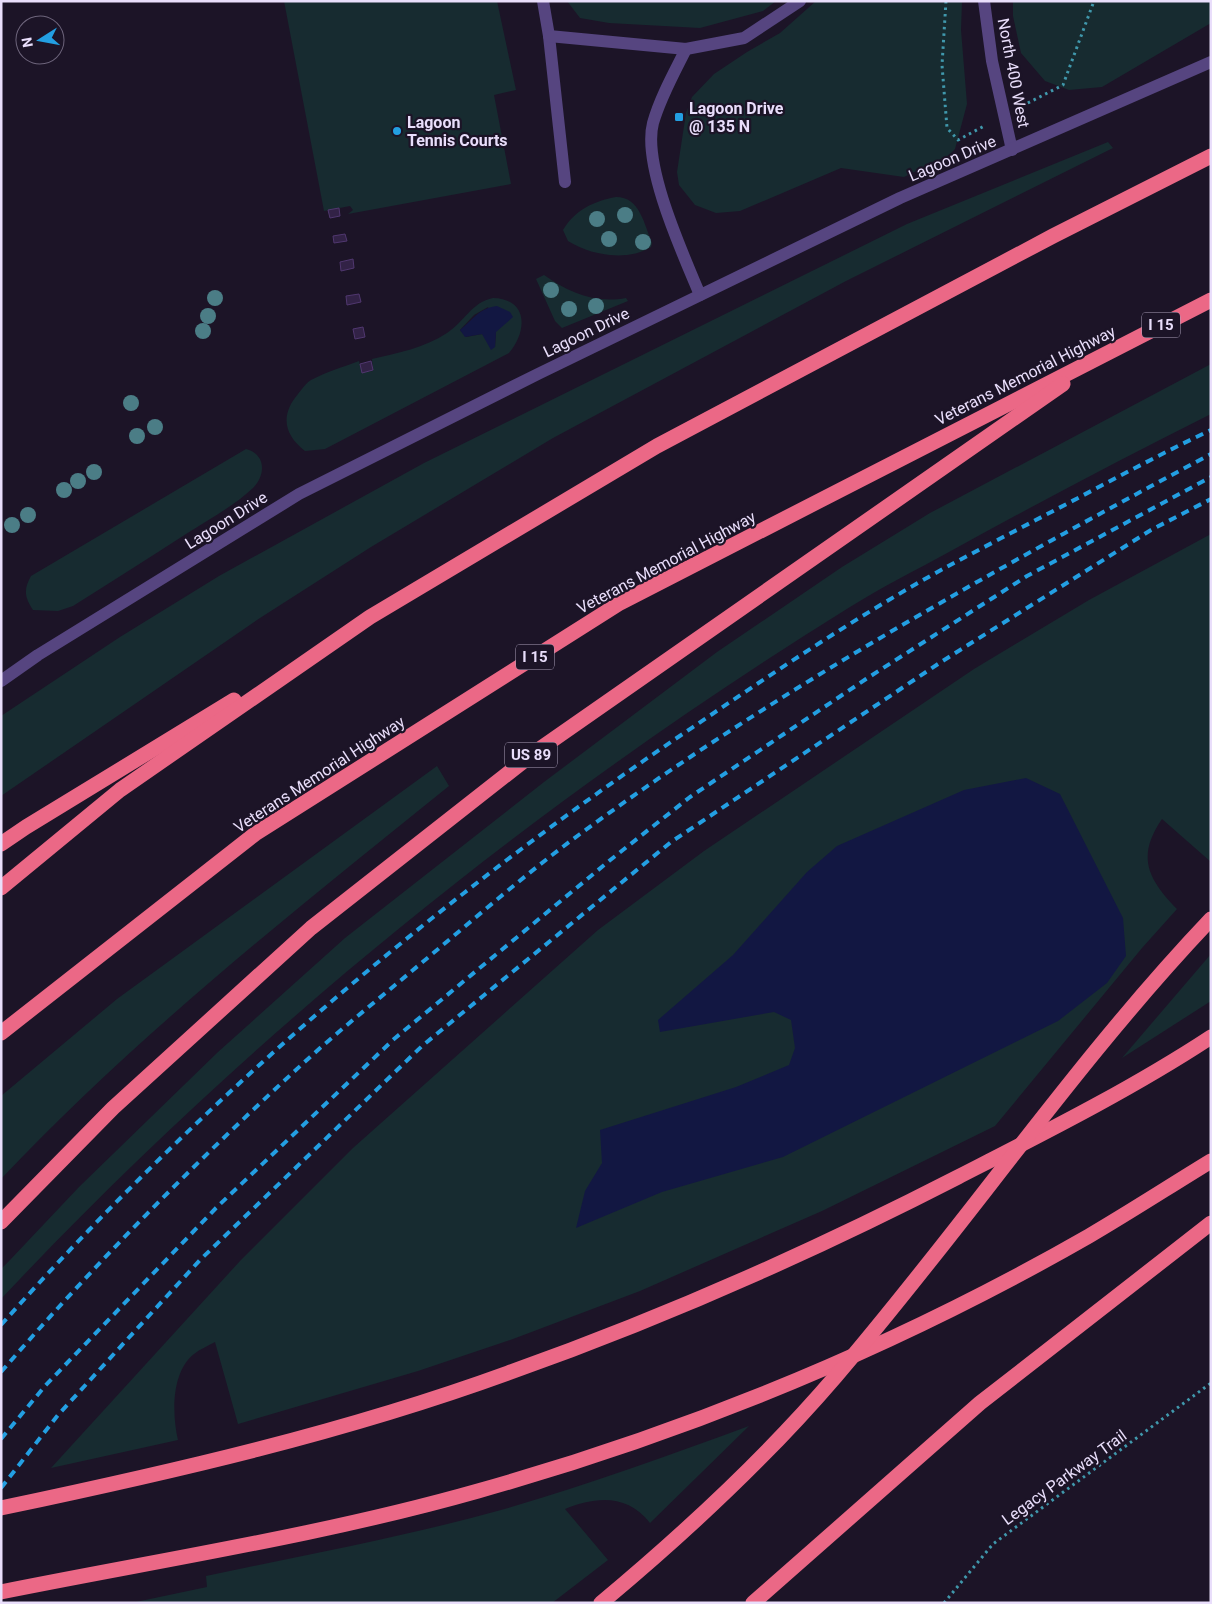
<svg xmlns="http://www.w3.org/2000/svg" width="1212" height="1604" viewBox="0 0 1212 1604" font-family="Roboto,sans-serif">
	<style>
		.green { fill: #172b30; fill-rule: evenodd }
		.water { fill: #121742 }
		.building { fill: #322246; stroke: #50376f }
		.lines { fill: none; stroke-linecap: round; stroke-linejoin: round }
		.path { stroke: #4098ac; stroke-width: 3; stroke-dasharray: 2.5 4; stroke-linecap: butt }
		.minor { stroke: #564580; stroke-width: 12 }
		.highway { stroke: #eb6886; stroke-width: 15 }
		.rail { stroke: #239fe2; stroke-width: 4; stroke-dasharray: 8 6; stroke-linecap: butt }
		.highway-bridge { stroke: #eb6886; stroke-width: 15 }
		.tree { fill: #4b7d86 }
		.poi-dot { fill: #239fe2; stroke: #1c1427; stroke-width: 2 }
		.labels { text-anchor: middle; stroke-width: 4.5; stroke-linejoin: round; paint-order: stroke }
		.shield { fill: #1c1427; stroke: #aca1bb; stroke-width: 1 }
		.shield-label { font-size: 15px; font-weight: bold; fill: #e9defb }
		.street-label { font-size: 16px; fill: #e9defb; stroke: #1c1427 }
		.poi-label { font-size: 16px; font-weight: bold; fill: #e9defb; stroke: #1c1427; text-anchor: start }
	</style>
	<rect width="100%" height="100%" fill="#1c1427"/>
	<!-- green -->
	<g class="green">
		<polygon points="284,1 497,1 516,90 494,95 511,184 348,214 353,210 350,206 324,211"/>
		<polygon points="567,1 776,1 763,11 700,28 609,23 580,18"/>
		<polygon points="816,1 962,1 961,30 967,104 955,149 949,155 904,177 841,168 740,211 716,213 695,205 679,185 677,172 686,113 692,97 714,74 747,52 780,33"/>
		<polygon points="1013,1 1211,1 1211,23 1102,87 1069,90 1045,81 1021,53 1013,16"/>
		<polygon points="1108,142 1113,148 846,281 553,438 371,547 260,618 1,796 1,716 120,637 219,576 424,463 907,224"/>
		<path d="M 616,197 C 640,197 644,224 652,243 L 651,247 C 627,262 590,255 568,241 L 563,230 C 575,210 594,201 616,197 Z"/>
		<path d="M 544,275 C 568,292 595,304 626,298 L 628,301 L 562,328 L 555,321 L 536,279 Z"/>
		<path d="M 493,298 C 529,299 527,332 509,353 L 325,449 L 305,451 C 284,435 280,415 298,394 C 302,389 306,383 311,380 C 326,372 343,367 359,361 L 362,372 L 373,371 L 372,359 C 398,353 424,348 447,333 C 464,322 472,302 493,298 ZM 488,307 L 496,332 L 495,347 L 482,334 L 466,337 L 460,330 L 474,315 Z"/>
		<path d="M 1211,364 L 1211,414 C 1123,458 1036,504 949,552 C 916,570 882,587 850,607 C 539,800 252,1032 1,1299 L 1,1269 L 10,1260 L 79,1187 L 218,1052 L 345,938 L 544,782 L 717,652 L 842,567 L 930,513 Z"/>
		<path d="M 246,449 C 266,454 266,475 253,488 C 234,506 208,520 186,534 C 149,558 111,582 73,606 L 58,611 L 33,610 C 25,598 23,590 31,576 Z"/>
		<path d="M 1211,534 L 1211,862 L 1162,819 C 1136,857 1148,879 1177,909 L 1142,948 L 995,1126 L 822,1211 L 640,1291 L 513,1339 L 418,1371 L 238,1424 L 215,1342 C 208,1346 200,1349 194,1354 C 171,1372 172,1415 178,1440 L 51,1468 L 240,1261 L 353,1148 L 598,930 L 704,851 L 974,669 L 1089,600 Z"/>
		<path d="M 437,766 L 449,786 C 294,911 138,1034 1,1179 L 1,1096 L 117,999 Z"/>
		<polygon points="1211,954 1211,1001 1122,1058"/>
		<path d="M 749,1426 L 650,1523 C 628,1494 596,1496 565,1509 L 608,1560 L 552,1603 L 131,1603 L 207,1587 L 206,1576 C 304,1555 404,1537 501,1510 C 585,1486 667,1456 749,1426 Z"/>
	</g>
	<!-- water -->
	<g class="water">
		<path d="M 497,306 L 510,312 L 513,317 L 496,332 L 495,347 L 491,350 L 482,334 L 465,337 L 460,330 C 473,320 479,308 497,306 Z"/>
		<polygon points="1026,778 1060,794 1123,918 1126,956 1107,983 1058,1021 783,1157 662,1192 576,1228 585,1191 602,1163 600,1130 736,1087 789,1065 795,1048 791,1020 774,1012 660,1032 658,1020 733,955 807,872 837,846 964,790"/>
	</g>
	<!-- building -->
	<g class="building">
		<polygon points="339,208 340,216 330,218 328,210"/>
		<polygon points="345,234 347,241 334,243 333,236"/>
		<polygon points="353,259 354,268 341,271 340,262"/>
		<polygon points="359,294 361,302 347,305 346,296"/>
		<polygon points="363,327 365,337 355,339 353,329"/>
		<polygon points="371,361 373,370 362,373 360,364"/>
	</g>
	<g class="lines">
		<!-- path -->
		<g class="path">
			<polyline points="946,1 942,65 947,128 958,140 986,125"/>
			<polyline points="1022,106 1063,85 1094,1"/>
			<polyline points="944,1603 993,1544 1211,1383"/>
		</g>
		<!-- minor -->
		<g class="minor">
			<polyline points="543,1 549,36 565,182"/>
			<polyline points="984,1 992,61 1012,150"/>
			<polyline points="549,36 686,49 744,38 800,1"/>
			<path d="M 686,49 C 674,73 660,98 653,123 C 642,165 683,254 700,295"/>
			<polyline points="1,681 38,655 299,494 538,374 900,198 1211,62"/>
		</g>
		<!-- highway -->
		<g class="highway">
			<polyline points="1,844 26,827 234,700"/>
			<polyline points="1,888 120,790 370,617 657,446 1053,236 1211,156"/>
			<polyline points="1,1033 255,834 620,603 1211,300"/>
			<polyline points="1,1222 113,1108 311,928 534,753 1063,384"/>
			<path d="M 1,1508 C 172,1472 343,1433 508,1373 C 663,1318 812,1252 958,1177 C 1042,1134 1132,1089 1211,1037"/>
			<path d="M 1,1592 C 160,1560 323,1535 478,1491 C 691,1431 897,1346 1089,1236 C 1130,1212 1170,1186 1211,1161"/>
			<polyline points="753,1603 980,1403 1211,1223"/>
		</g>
		<!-- rail -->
		<g class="rail">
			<path d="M 1,1325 C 205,1096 441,896 696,725 C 776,671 856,617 941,570 C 978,550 1017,530 1055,510 C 1107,483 1158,455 1211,430"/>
			<path d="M 1,1372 C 100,1258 207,1150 319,1049 C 352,1020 386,993 419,965 C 472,921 524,875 580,834 C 778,689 994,570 1211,454"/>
			<polyline points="1,1439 45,1386 216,1208 394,1039 609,861 690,797 866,679 1027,576 1211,477"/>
			<polyline points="1,1488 58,1415 200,1260 422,1046 671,842 941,662 1151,530 1211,499"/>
		</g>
		<!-- highway-bridge -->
		<path class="highway-bridge" d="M 601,1603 C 685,1533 765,1459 836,1376 C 965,1226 1075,1062 1211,919"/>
	</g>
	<!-- trees -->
	<g class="tree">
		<circle cx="625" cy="215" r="8"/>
		<circle cx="597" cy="219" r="8"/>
		<circle cx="609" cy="239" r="8"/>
		<circle cx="643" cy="242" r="8"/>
		<circle cx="551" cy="290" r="8"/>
		<circle cx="215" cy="298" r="8"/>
		<circle cx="596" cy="306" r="8"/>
		<circle cx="569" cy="309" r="8"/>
		<circle cx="208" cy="316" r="8"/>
		<circle cx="203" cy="331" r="8"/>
		<circle cx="131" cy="403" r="8"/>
		<circle cx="155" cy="427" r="8"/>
		<circle cx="137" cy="436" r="8"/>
		<circle cx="94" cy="472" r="8"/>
		<circle cx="78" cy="481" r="8"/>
		<circle cx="64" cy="490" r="8"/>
		<circle cx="28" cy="515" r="8"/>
		<circle cx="12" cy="525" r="8"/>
	</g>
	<!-- markers -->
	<g class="poi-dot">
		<rect x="674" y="112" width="10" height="10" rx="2.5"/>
		<circle cx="397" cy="131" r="5"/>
	</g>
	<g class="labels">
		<!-- shield labels -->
		<g class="shield">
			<rect x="1142" y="312.5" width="38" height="25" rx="4"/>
			<rect x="516" y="644.5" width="38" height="25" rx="4"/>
			<rect x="505" y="742.5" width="52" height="25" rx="4"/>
		</g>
		<g class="shield-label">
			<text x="1161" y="330">I 15</text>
			<text x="535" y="662">I 15</text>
			<text x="531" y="760">US 89</text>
		</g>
		<!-- street labels -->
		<g class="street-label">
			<text transform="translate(1014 73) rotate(79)" y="6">North 400 West</text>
			<text transform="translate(952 158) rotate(-23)" y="6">Lagoon Drive</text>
			<text transform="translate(586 332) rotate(-26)" y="6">Lagoon Drive</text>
			<text transform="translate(1025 375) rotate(-27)" y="6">Veterans Memorial Highway</text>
			<text transform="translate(226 520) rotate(-32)" y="6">Lagoon Drive</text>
			<text transform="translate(666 562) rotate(-28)" y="6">Veterans Memorial Highway</text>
			<text transform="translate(319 774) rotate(-33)" y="6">Veterans Memorial Highway</text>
			<text transform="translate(1064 1477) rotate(-36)" y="6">Legacy Parkway Trail</text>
		</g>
		<!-- poi labels -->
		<g class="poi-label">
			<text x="689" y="114">Lagoon Drive<tspan x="689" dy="18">@ 135 N</tspan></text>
			<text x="407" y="128">Lagoon<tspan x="407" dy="18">Tennis Courts</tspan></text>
		</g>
	</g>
	<!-- border -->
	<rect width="1212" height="1604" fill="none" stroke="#e9defb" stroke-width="5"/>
	<!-- north arrow -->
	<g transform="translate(40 40) rotate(259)"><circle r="24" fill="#1c1427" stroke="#6e657c"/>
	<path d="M0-4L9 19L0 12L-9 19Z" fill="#239fe2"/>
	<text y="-8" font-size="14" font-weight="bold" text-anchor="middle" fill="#e9defb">N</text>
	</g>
</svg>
